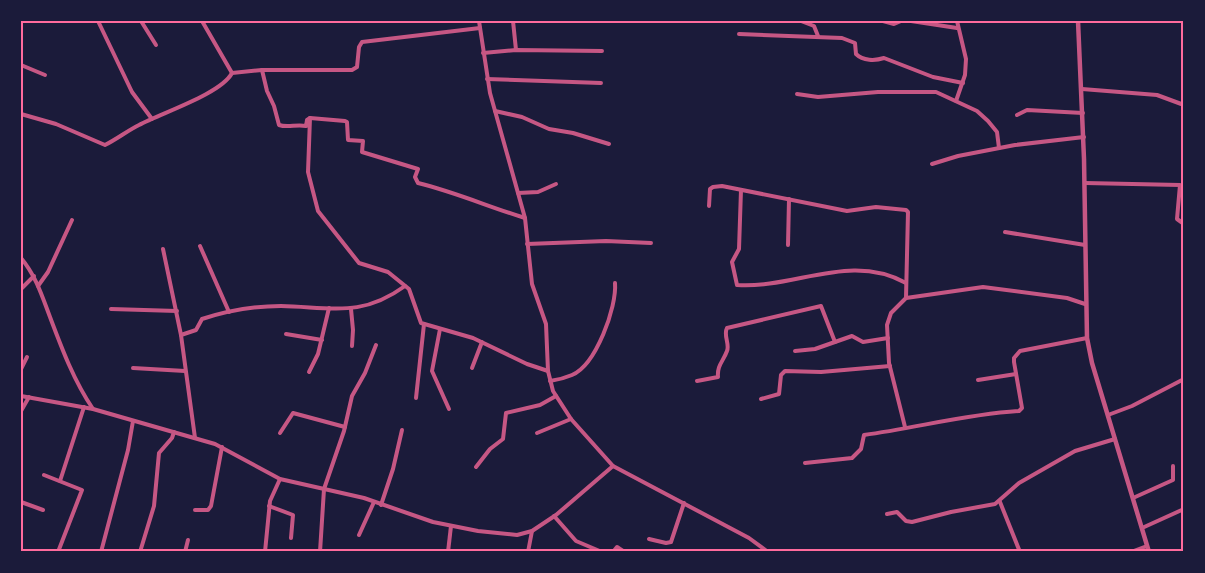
<svg xmlns="http://www.w3.org/2000/svg" width="1205" height="573" viewBox="0 0 1205 573" font-family="'Source Sans 3',sans-serif">
	<style>
		.lines { fill: none; stroke-linecap: round; stroke-linejoin: round }
		.minor { stroke: #c65784; stroke-width: 4 }
		.tertiary { stroke: #c65784; stroke-width: 4.5 }
		.neatline { fill: none; stroke: #ff6b9d; stroke-width: 2 }
	</style>
	<rect width="100%" height="100%" fill="#1b1b3a"/>
	<g class="lines">
		<!-- minor -->
		<g class="minor">
			<polyline points="98,21 132,92 152,119"/>
			<polyline points="141,21 156,45"/>
			<polyline points="202,21 232,73"/>
			<polyline points="479,21 490,93 525,218 532,284 546,324 548,371 553,391 571,419 613,466 749,538 768,552"/>
			<polyline points="513,21 516,50"/>
			<polyline points="801,21 814,26 818,36"/>
			<polyline points="883,21 894,24 901,21"/>
			<polyline points="911,21 957,28"/>
			<path d="M 739,34 L 842,38 L 855,43 L 856,54 C 863,61 875,61 884,58 L 933,77 L 963,83"/>
			<polyline points="483,53 516,50 602,51"/>
			<polyline points="21,65 45,75"/>
			<path d="M 262,70 L 267,91 L 274,106 L 279,125 C 288,128 296,124 306,126 L 307,120 L 310,118 L 308,172 L 318,211 L 359,263 L 388,272 L 409,289 L 421,323 L 473,338 L 527,364 L 548,371"/>
			<polyline points="487,79 601,83"/>
			<polyline points="1082,89 1157,95 1184,105"/>
			<polyline points="797,94 818,97 878,92 936,92 977,111 988,121 997,132 999,148"/>
			<polyline points="956,101 965,75 966,59 957,21"/>
			<polyline points="495,111 522,117 549,129 573,133 609,144"/>
			<path d="M 21,114 L 56,124 L 105,145 C 117,139 127,131 139,125 C 161,113 221,94 232,73 L 262,70 L 352,70 L 357,67 L 359,47 L 362,42 L 480,28"/>
			<polyline points="1017,115 1027,110 1083,113"/>
			<path d="M 310,118 L 345,121 L 347,122 L 348,140 L 363,141 L 362,152 L 418,169 L 415,177 L 418,183 C 455,192 489,207 525,218"/>
			<polyline points="932,164 958,156 1015,145 1084,137"/>
			<polyline points="1085,183 1180,185 1177,219 1184,224"/>
			<path d="M 741,190 L 739,249 L 732,262 L 737,285 C 795,289 850,252 906,283"/>
			<polyline points="518,193 538,192 556,184"/>
			<polyline points="709,206 710,189 713,187 722,186 847,211 876,207 906,210 908,212 906,298"/>
			<polyline points="1005,232 1085,245"/>
			<polyline points="527,244 606,241 651,243"/>
			<polyline points="788,245 789,199"/>
			<polyline points="200,246 229,312"/>
			<polyline points="163,249 181,335 195,438"/>
			<path d="M 21,258 C 36,276 42,296 50,317 C 62,349 74,381 93,409"/>
			<polyline points="38,286 48,272 72,220"/>
			<polyline points="21,289 34,276"/>
			<polyline points="111,309 177,311"/>
			<polyline points="351,309 353,330 352,346"/>
			<polyline points="440,329 432,371 449,409"/>
			<polyline points="286,334 322,340"/>
			<path d="M 181,335 L 196,330 L 202,319 C 227,311 255,306 281,306 C 331,307 361,318 405,286"/>
			<polyline points="795,351 815,349 852,336 863,342 888,338"/>
			<polyline points="133,368 185,371"/>
			<polyline points="472,368 482,342"/>
			<polyline points="21,369 27,357"/>
			<polyline points="309,372 318,354 329,308"/>
			<polyline points="978,380 1016,374"/>
			<path d="M 550,381 C 557,380 565,378 572,375 C 596,365 617,307 615,283"/>
			<path d="M 697,381 L 718,377 C 717,365 723,362 727,351 C 730,344 723,335 727,328 L 821,306 L 835,342"/>
			<polyline points="21,396 93,409 215,444 280,479 364,498 433,522 478,531 517,535 532,531 556,515 613,466"/>
			<polyline points="416,398 424,324"/>
			<polyline points="761,399 779,394 781,375 785,371 821,372 890,366"/>
			<polyline points="21,411 29,397"/>
			<polyline points="1108,415 1132,406 1184,379"/>
			<polyline points="905,427 889,363 887,325 891,313 906,298 983,287 1067,298 1085,304"/>
			<polyline points="280,433 293,413 345,427"/>
			<polyline points="537,433 571,419"/>
			<path d="M 805,463 L 852,458 L 861,449 L 864,435 C 916,428 967,414 1019,411 L 1022,408 L 1014,362 L 1014,358 L 1020,351 L 1087,338"/>
			<polyline points="476,467 490,449 503,439 506,413 540,405 556,396"/>
			<polyline points="44,475 82,490 58,552"/>
			<polyline points="60,481 84,407"/>
			<polyline points="1133,498 1173,480 1173,466"/>
			<polyline points="21,502 43,510"/>
			<polyline points="1000,502 1020,552"/>
			<polyline points="381,505 393,469 402,430"/>
			<polyline points="269,506 293,515 291,538"/>
			<polyline points="195,510 208,510 211,506 222,447"/>
			<polyline points="887,514 897,512 906,521 912,522 951,512 995,504 1019,483 1075,451 1115,439"/>
			<polyline points="554,516 576,541 602,552"/>
			<polyline points="1142,528 1184,509"/>
			<polyline points="359,535 374,502"/>
			<polyline points="649,539 666,543 671,542 684,503"/>
			<polyline points="101,552 128,450 133,421"/>
			<polyline points="140,552 154,506 159,453 172,438 174,432"/>
			<polyline points="185,552 188,540"/>
			<polyline points="265,552 270,501 280,479"/>
			<polyline points="320,552 324,489 344,431 352,396 365,373 376,345"/>
			<polyline points="448,552 451,526"/>
			<polyline points="528,552 532,531"/>
			<polyline points="613,552 617,547 623,551"/>
			<polyline points="1131,552 1147,546"/>
		</g>
		<!-- tertiary -->
		<polyline class="tertiary" points="1078,21 1084,159 1087,338 1092,363 1149,552"/>
	</g>
	<!-- border -->
	<rect width="1205" height="573" fill="none" stroke="#1b1b3a" stroke-width="45"/>
	<rect x="22" y="22" width="1160" height="528" class="neatline"/>
</svg>
